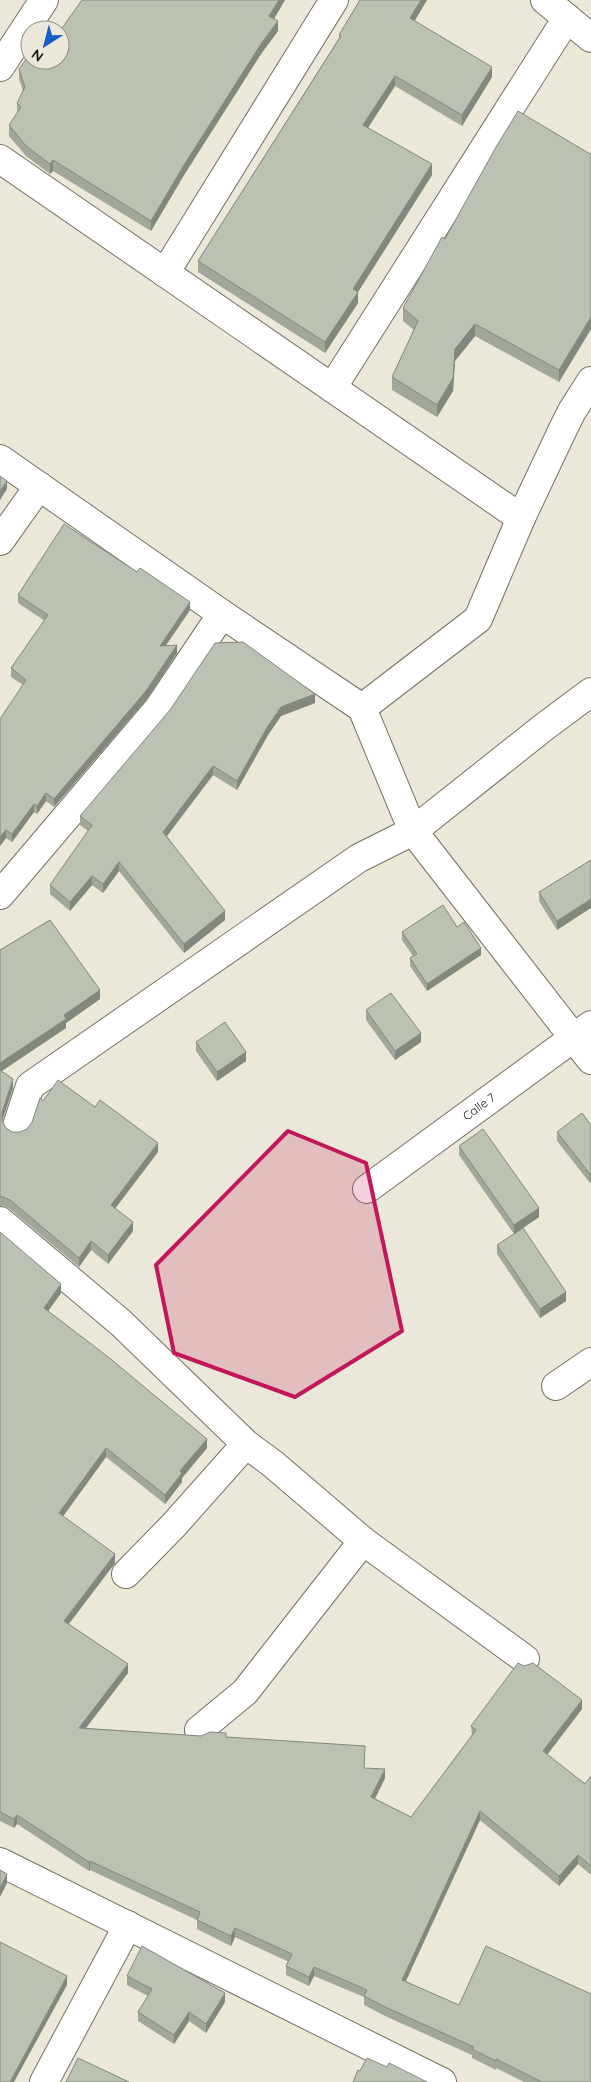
<svg xmlns="http://www.w3.org/2000/svg" width="591" height="2082" viewBox="0 0 591 2082" font-family="Quicksand,sans-serif">
	<style>
		.lines { fill: none; stroke-linecap: round; stroke-linejoin: round }
		.street-casing { stroke: #757264; stroke-width: 30 }
		.primary-casing { stroke: #757264; stroke-width: 30 }
		.street { stroke: #fff; stroke-width: 28 }
		.primary { stroke: #fff; stroke-width: 28 }
		.wall { fill: #a1a79b }
		.shaded-wall { fill: #83887e }
		.building { fill: #bbc2b4; stroke: #83887e }
		.marked { fill: #c2185b; fill-opacity: 0.2; stroke: #c2185b; stroke-width: 4; stroke-linejoin: round }
		.labels { text-anchor: middle; stroke-width: 4; stroke-linejoin: round; paint-order: stroke }
		.street-label { font-size: 12px; fill: #0e0d08; stroke: #ece8d9 }
	</style>
	<rect width="100%" height="100%" fill="#ece8d9"/>
	<g class="lines">
		<!-- street casing -->
		<g class="street-casing">
			<g id="street">
				<polyline points="0,67 44,0"/>
				<polyline points="0,159 521,518"/>
				<polyline points="165,273 334,0"/>
				<polyline points="332,388 567,18"/>
				<polyline points="0,459 222,614 362,708 413,831 591,1060"/>
				<polyline points="0,541 39,486"/>
				<polyline points="362,708 478,619 521,518 563,429 572,411 591,381"/>
				<polyline points="0,895 158,709 222,614"/>
				<polyline points="17,1126 30,1086 359,858 413,831 544,727 591,692"/>
				<path id="s1" d="M 367,1189 L 591,1025"/>
				<polyline points="0,1221 121,1323 246,1444 273,1464 363,1541 525,1659"/>
				<polyline points="556,1386 591,1362"/>
				<polyline points="126,1574 173,1526 246,1444"/>
				<polyline points="199,1730 245,1692 363,1541"/>
				<polyline points="0,1862 442,2082"/>
				<polyline points="44,2082 128,1925"/>
			</g>
		</g>
		<!-- primary casing -->
		<g class="primary-casing">
			<polyline id="primary" points="545,0 591,38"/>
		</g>
		<!-- street -->
		<use href="#street" class="street"/>
		<!-- primary -->
		<use href="#primary" class="primary"/>
	</g>
	<!-- wall -->
	<g class="wall">
		<polygon points="82,0 285,0 274,19 278,31 261,54 184,175 151,231 53,171 50,174 26,156 9,136 9,125 17,113 17,103 23,91 19,79 19,69 60,60"/>
		<polygon points="427,0 414,21 492,77 462,126 395,86 368,128 432,175 358,292 358,303 325,353 198,272 198,261 339,38 339,35"/>
		<polygon points="591,153 591,329 559,382 475,336 455,361 453,391 437,417 392,390 392,377 414,330 403,321 403,308 445,239"/>
		<polygon points="18,595 190,610 166,645 177,653 146,700 54,807 46,801 37,814 34,812 12,842 6,838 0,846 23,685 11,677 11,668 45,621 18,603"/>
		<polygon points="243,642 315,703 281,716 268,735 237,790 213,775 167,836 225,920 184,953 119,871 103,893 92,885 70,911 50,894 50,885 88,831 80,825 80,816"/>
		<polygon points="591,860 557,930 539,901 539,892"/>
		<polygon points="457,927 481,955 427,991 410,966 410,958 413,956 402,940 402,932"/>
		<polygon points="0,950 100,999 66,1023 66,1028 2,1071 13,1088 2,1121 6,1128 12,1132 20,1132 27,1129 32,1122 43,1101 95,1107 158,1152 115,1208 133,1231 108,1264 91,1250 79,1267 10,1209 3,1206 0,1206"/>
		<polygon points="366,1010 421,1042 395,1060 366,1020"/>
		<polygon points="196,1042 246,1061 217,1081 196,1051"/>
		<polygon points="591,1125 590,1183 557,1141 557,1132"/>
		<polygon points="459,1146 539,1217 523,1228 566,1301 540,1318 497,1254 497,1245 514,1234 459,1155"/>
		<polygon points="0,1232 61,1293 48,1311 207,1448 182,1478 182,1482 165,1504 106,1457 63,1516 115,1563 69,1624 128,1673 86,1728 201,1736 226,1737 365,1755 364,1768 385,1778 375,1799 411,1817 472,1735 471,1726 582,1709 547,1755 585,1784 591,1776 591,1875 578,1864 559,1886 480,1820 406,1981 591,2082 524,2082 496,2068 496,2070 472,2058 472,2055 385,2016 364,2005 364,1997 314,1976 309,1986 286,1975 286,1966 289,1962 235,1937 231,1946 197,1929 197,1920 90,1870 89,1871 17,1824 14,1828 0,1821"/>
		<polygon points="127,1976 225,2002 206,2033 189,2021 174,2044 138,2021 138,2012 148,1996 127,1985"/>
	</g>
	<!-- shaded-wall -->
	<g class="shaded-wall">
		<polygon points="279,0 285,0 269,27 269,16"/>
		<polygon points="421,0 427,0 410,29 410,18"/>
		<polygon points="278,21 278,31 261,54 184,175 151,231 151,221 184,165 261,44"/>
		<polygon points="492,67 492,77 462,126 462,115"/>
		<polygon points="395,76 395,86 363,135 363,125"/>
		<polygon points="53,160 53,171 50,174 50,164"/>
		<polygon points="432,164 432,175 358,292 358,303 325,353 325,342 353,289"/>
		<polygon points="591,317 591,329 559,382 559,370"/>
		<polygon points="475,324 475,336 455,361 453,391 437,417 437,405 455,349"/>
		<polygon points="7,481 7,489 0,500 0,491"/>
		<polygon points="190,602 190,610 160,654 160,646"/>
		<polygon points="177,645 177,653 146,700 54,807 54,799"/>
		<polygon points="315,694 315,703 281,716 268,735 237,790 237,781 268,726 281,707"/>
		<polygon points="213,766 213,775 163,841 163,832"/>
		<polygon points="46,793 46,801 37,814 37,806"/>
		<polygon points="34,804 34,812 12,842 12,834"/>
		<polygon points="6,830 6,838 0,846 0,837"/>
		<polygon points="119,862 119,871 103,893 103,884"/>
		<polygon points="92,876 92,885 70,911 70,902"/>
		<polygon points="591,899 591,908 557,930 557,921"/>
		<polygon points="225,911 225,920 184,953 184,944"/>
		<polygon points="481,948 481,955 427,991 427,984"/>
		<polygon points="100,990 100,999 66,1023 66,1028 0,1072 0,1063 64,1015"/>
		<polygon points="421,1033 421,1042 395,1060 395,1051"/>
		<polygon points="246,1052 246,1061 217,1081 217,1072"/>
		<polygon points="13,1079 13,1088 2,1121 2,1112"/>
		<polygon points="158,1143 158,1152 111,1214 111,1205"/>
		<polygon points="591,1173 591,1182 590,1183 590,1174"/>
		<polygon points="539,1208 539,1217 514,1234 514,1225"/>
		<polygon points="133,1222 133,1231 108,1264 108,1255"/>
		<polygon points="91,1241 91,1250 79,1267 79,1258"/>
		<polygon points="61,1284 61,1293 44,1317 44,1308"/>
		<polygon points="566,1292 566,1301 540,1318 540,1309"/>
		<polygon points="207,1439 207,1448 182,1478 182,1482 165,1504 165,1495 180,1471"/>
		<polygon points="106,1448 106,1457 59,1522 59,1513"/>
		<polygon points="115,1554 115,1563 64,1630 64,1621"/>
		<polygon points="128,1664 128,1673 79,1737 79,1728"/>
		<polygon points="582,1700 582,1709 543,1760 543,1751"/>
		<polygon points="385,1769 385,1778 371,1806 371,1797"/>
		<polygon points="480,1811 480,1820 402,1989 402,1980"/>
		<polygon points="17,1815 17,1824 14,1828 14,1819"/>
		<polygon points="578,1855 578,1864 559,1886 559,1876"/>
		<polygon points="90,1861 90,1870 89,1871 89,1862"/>
		<polygon points="7,1874 7,1883 0,1897 0,1888"/>
		<polygon points="235,1928 235,1937 231,1946 231,1936"/>
		<polygon points="314,1967 314,1976 309,1986 309,1977"/>
		<polygon points="67,1976 67,1985 14,2082 10,2082"/>
		<polygon points="225,1993 225,2002 206,2033 206,2024"/>
		<polygon points="189,2012 189,2021 174,2044 174,2035"/>
	</g>
	<!-- building -->
	<g class="building">
		<polygon points="82,0 279,0 269,16 278,21 261,44 184,165 151,221 53,160 50,164 26,146 9,125 21,107 17,103 25,87 19,69 30,54 30,60 60,60 60,31"/>
		<polygon points="360,0 421,0 410,18 492,67 462,115 395,76 363,125 432,164 353,289 358,292 325,342 198,261 341,36 339,35"/>
		<polygon points="518,111 590,154 591,153 591,317 559,370 475,324 455,349 453,378 437,405 392,377 418,321 403,308 442,237 445,239 496,147"/>
		<polygon points="0,476 7,481 0,491"/>
		<polygon points="64,524 137,572 140,568 190,602 160,646 177,645 146,691 54,799 46,793 37,806 34,804 12,834 6,830 0,837 0,719 26,680 11,668 48,615 18,595"/>
		<polygon points="243,642 315,694 281,707 268,726 237,781 213,766 163,832 225,911 184,944 119,862 103,884 92,876 70,902 50,885 92,825 80,816 170,710 215,643"/>
		<polygon points="591,860 591,899 557,921 539,892"/>
		<polygon points="443,905 457,927 464,922 481,948 427,984 410,958 417,954 402,932"/>
		<polygon points="50,920 100,990 64,1015 66,1019 0,1063 0,950"/>
		<polygon points="391,993 421,1033 395,1051 366,1010"/>
		<polygon points="225,1022 246,1052 217,1072 196,1042"/>
		<polygon points="0,1070 13,1079 2,1112 2,1121 6,1128 12,1132 20,1132 27,1129 32,1122 40,1098 43,1101 58,1080 95,1107 100,1100 158,1143 111,1205 133,1222 108,1255 91,1241 79,1258 10,1200 3,1197 0,1197"/>
		<polygon points="582,1113 591,1125 591,1173 590,1174 557,1132"/>
		<polygon points="483,1129 539,1208 514,1225 459,1146"/>
		<polygon points="523,1228 566,1292 540,1309 497,1245"/>
		<polygon points="0,1232 61,1284 44,1308 107,1356 207,1439 180,1471 182,1473 165,1495 106,1448 59,1513 115,1554 64,1621 128,1664 79,1728 201,1736 210,1732 226,1733 226,1737 365,1746 364,1768 385,1769 371,1797 411,1817 476,1730 471,1726 518,1663 524,1666 533,1663 582,1700 543,1751 585,1784 591,1776 591,1866 578,1855 559,1876 480,1811 402,1980 459,2005 486,1946 591,1994 591,2082 542,2082 496,2059 496,2061 472,2049 474,2047 385,2007 364,1996 367,1990 314,1967 309,1977 286,1966 292,1954 235,1928 231,1936 197,1920 200,1912 90,1861 89,1862 17,1815 14,1819 0,1812"/>
		<polygon points="0,1870 7,1874 0,1888"/>
		<polygon points="0,1942 67,1976 10,2082 0,2082"/>
		<polygon points="142,1946 225,1993 206,2024 189,2012 174,2035 138,2012 152,1989 127,1976"/>
		<polygon points="78,2058 129,2082 66,2082"/>
		<polygon points="367,2058 387,2067 389,2063 427,2082 353,2082 358,2070 360,2071"/>
	</g>
	<!-- marked area -->
	<path class="marked" d="M 288,1131 L 366,1163 L 402,1331 L 295,1397 L 174,1353 L 156,1265 Z"/>
	<g class="labels">
		<!-- street labels -->
		<g class="street-label">
			<text dy="4" stroke="none"><textPath href="#s1" startOffset="139">Calle 7</textPath></text>
		</g>
	</g>
	<!-- north arrow -->
	<g transform="translate(45 45) rotate(216)"><circle r="24" fill="#ece8d9" stroke="#939085"/>
	<path d="M0-4L9 19L0 12L-9 19Z" fill="#165dc8"/>
	<text y="-8" font-size="14" font-weight="bold" text-anchor="middle" fill="#0e0d08">N</text>
	</g>
</svg>
